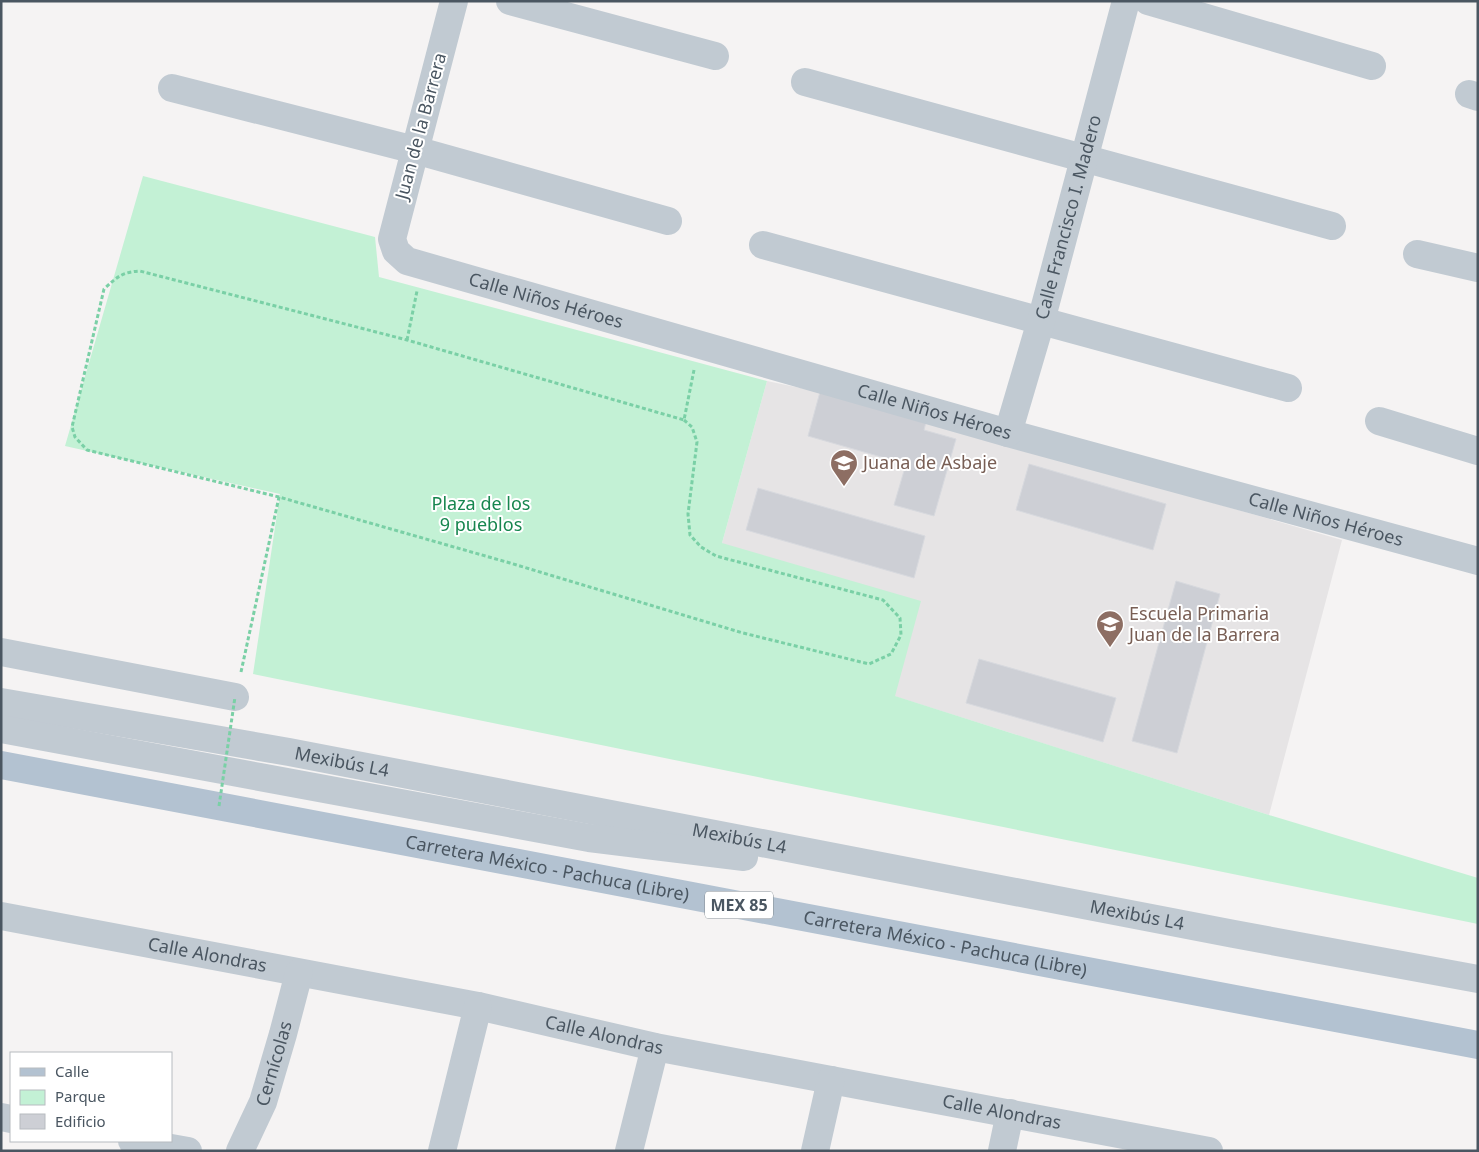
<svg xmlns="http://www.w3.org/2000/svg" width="1479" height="1152" viewBox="0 0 1479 1152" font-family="'Noto Sans',sans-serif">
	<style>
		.education { fill: #e6e4e5 }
		.green { fill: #c3f1d5 }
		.building { fill: #cdcfd5; stroke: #d7d9de }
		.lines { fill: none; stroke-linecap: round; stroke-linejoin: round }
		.path { stroke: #7ad0a6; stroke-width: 3; stroke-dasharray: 4 2.5; stroke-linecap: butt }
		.minor { stroke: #c1cad2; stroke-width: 28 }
		.major { stroke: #b3c2d1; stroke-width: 28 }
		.path-bridge { stroke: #7ad0a6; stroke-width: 3; stroke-dasharray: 4 2.5; stroke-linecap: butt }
		.labels { text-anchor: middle; stroke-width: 4; stroke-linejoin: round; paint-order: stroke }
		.shield { fill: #fff; stroke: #808990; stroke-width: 1 }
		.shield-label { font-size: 16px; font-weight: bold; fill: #4a5661 }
		.street-label { font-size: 18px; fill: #4a5661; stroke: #fff }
		.education-label { font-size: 18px; fill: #785e54; stroke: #fff; text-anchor: start }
		.park-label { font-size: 18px; fill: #17864f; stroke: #fff }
	</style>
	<rect width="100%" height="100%" fill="#f5f3f3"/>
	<!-- education -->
	<polygon class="education" points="767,381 820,392 967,432 1342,540 1269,815 894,696 722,543"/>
	<!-- green -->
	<polygon class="green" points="143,176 375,237 379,277 767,381 722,543 921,601 895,696 1269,815 1478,878 1478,924 253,674 280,494 65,446"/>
	<!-- building -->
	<g class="building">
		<polygon points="820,392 926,422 924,430 956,439 934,516 894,505 906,464 808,436"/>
		<polygon points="1029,464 1166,504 1153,550 1016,510"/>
		<polygon points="758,488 925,536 914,578 746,530"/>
		<polygon points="1176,581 1220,594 1177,753 1132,741"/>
		<polygon points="979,659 1116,698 1103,742 966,703"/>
	</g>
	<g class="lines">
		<!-- path -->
		<g class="path">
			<polyline points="407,340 417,291"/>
			<path d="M 684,420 L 692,427 L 697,442 L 688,514 L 690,535 L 701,547 L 716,556 L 883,600 L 900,618 L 901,635 L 891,654 L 869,664 L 743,633 L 510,563 L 279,497 L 87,450 L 75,437 L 72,427 L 104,289 C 117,277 122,272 140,271 L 407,340 L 684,420 L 694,370"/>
			<polyline points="241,672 279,497"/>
		</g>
		<!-- minor -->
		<g class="minor">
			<path id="s1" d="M 454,1 L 392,239 L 396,251 L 407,261 L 1008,433 L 1478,561"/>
			<polyline points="510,1 715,56"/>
			<polyline points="1148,1 1372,66"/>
			<polyline points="805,82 1332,226"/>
			<polyline points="172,88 415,150 668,221"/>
			<polyline points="1469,94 1478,97"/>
			<polyline points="763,245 1288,388"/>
			<polyline points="1417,254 1478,268"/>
			<polyline points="1379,421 1478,451"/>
			<path id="s2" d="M 1008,433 L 1041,321 L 1126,1"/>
			<polyline points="1,652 235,697"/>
			<path id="s3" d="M 1,702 L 289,752 L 1234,934 L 1478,979"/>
			<polyline points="1,729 589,838 744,857"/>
			<path id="s4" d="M 1,916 L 478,1006 L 655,1047 L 1209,1151"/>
			<polyline points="1,1117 11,1119"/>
			<polyline points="132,1141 188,1151"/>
			<path id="s5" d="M 240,1151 L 263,1102 L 283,1034 L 299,973"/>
			<polyline points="442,1151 478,1006"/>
			<polyline points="629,1151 655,1047"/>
			<polyline points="815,1151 831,1080"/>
			<polyline points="1002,1151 1010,1113"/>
		</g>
		<!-- major -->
		<path class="major" id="s6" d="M 1,765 L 1478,1045"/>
		<!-- path-bridge -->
		<polyline class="path-bridge" points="219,806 235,697"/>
	</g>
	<!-- icons -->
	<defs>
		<g id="school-pin" transform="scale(1.4375)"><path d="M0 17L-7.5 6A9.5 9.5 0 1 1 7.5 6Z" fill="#8d6e63" stroke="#fff"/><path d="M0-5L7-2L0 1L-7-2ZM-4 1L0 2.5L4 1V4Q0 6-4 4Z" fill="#fff"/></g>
	</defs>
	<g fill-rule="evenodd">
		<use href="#school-pin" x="844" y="463"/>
		<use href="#school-pin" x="1110" y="624"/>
	</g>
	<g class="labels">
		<!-- shield labels -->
		<rect class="shield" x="705" y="891.5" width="68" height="27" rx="4"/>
		<g class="shield-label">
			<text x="739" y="911">MEX 85</text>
		</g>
		<!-- street labels -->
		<g class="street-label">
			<text transform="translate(421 126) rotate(-75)" y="6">Juan de la Barrera</text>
			<text dy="6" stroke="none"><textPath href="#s2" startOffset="224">Calle Francisco I. Madero</textPath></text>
			<text dy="6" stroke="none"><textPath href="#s1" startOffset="418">Calle Niños Héroes</textPath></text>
			<text dy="6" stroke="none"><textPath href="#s1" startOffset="822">Calle Niños Héroes</textPath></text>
			<text dy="6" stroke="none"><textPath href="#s1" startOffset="1228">Calle Niños Héroes</textPath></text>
			<text dy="6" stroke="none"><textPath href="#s3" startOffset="346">Mexibús L4</textPath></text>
			<text dy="6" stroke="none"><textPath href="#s3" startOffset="751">Mexibús L4</textPath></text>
			<text dy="6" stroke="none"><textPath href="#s6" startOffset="556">Carretera México - Pachuca (Libre)</textPath></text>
			<text dy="6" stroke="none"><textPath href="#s3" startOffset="1156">Mexibús L4</textPath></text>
			<text dy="6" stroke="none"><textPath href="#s6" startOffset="961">Carretera México - Pachuca (Libre)</textPath></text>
			<text dy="6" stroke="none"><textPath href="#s4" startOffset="210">Calle Alondras</textPath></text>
			<text dy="6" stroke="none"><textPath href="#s4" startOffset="615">Calle Alondras</textPath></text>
			<text dy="6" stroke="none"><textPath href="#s5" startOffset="94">Cernícolas</textPath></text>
			<text dy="6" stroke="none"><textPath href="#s4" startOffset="1020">Calle Alondras</textPath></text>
		</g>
		<!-- education labels -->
		<g class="education-label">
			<text x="863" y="469">Juana de Asbaje</text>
			<text x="1129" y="620">Escuela Primaria<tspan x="1129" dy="21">Juan de la Barrera</tspan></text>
		</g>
		<!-- park labels -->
		<g class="park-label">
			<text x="481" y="510">Plaza de los<tspan x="481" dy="21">9 pueblos</tspan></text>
		</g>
	</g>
	<!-- border -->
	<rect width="1479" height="1152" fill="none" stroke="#4a5661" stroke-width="5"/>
	<!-- legend -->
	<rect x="10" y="1052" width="162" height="90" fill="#ffffff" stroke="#b7bbc0"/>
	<rect x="20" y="1068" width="25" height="8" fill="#b3c2d1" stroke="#b7bbc0"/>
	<text x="55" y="1077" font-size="15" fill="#4a5661">Calle</text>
	<rect x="20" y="1090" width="25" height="15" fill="#c3f1d5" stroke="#b7bbc0"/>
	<text x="55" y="1102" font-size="15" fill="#4a5661">Parque</text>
	<rect x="20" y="1114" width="25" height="15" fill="#cdcfd5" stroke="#b7bbc0"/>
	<text x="55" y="1127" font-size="15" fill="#4a5661">Edificio</text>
</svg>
